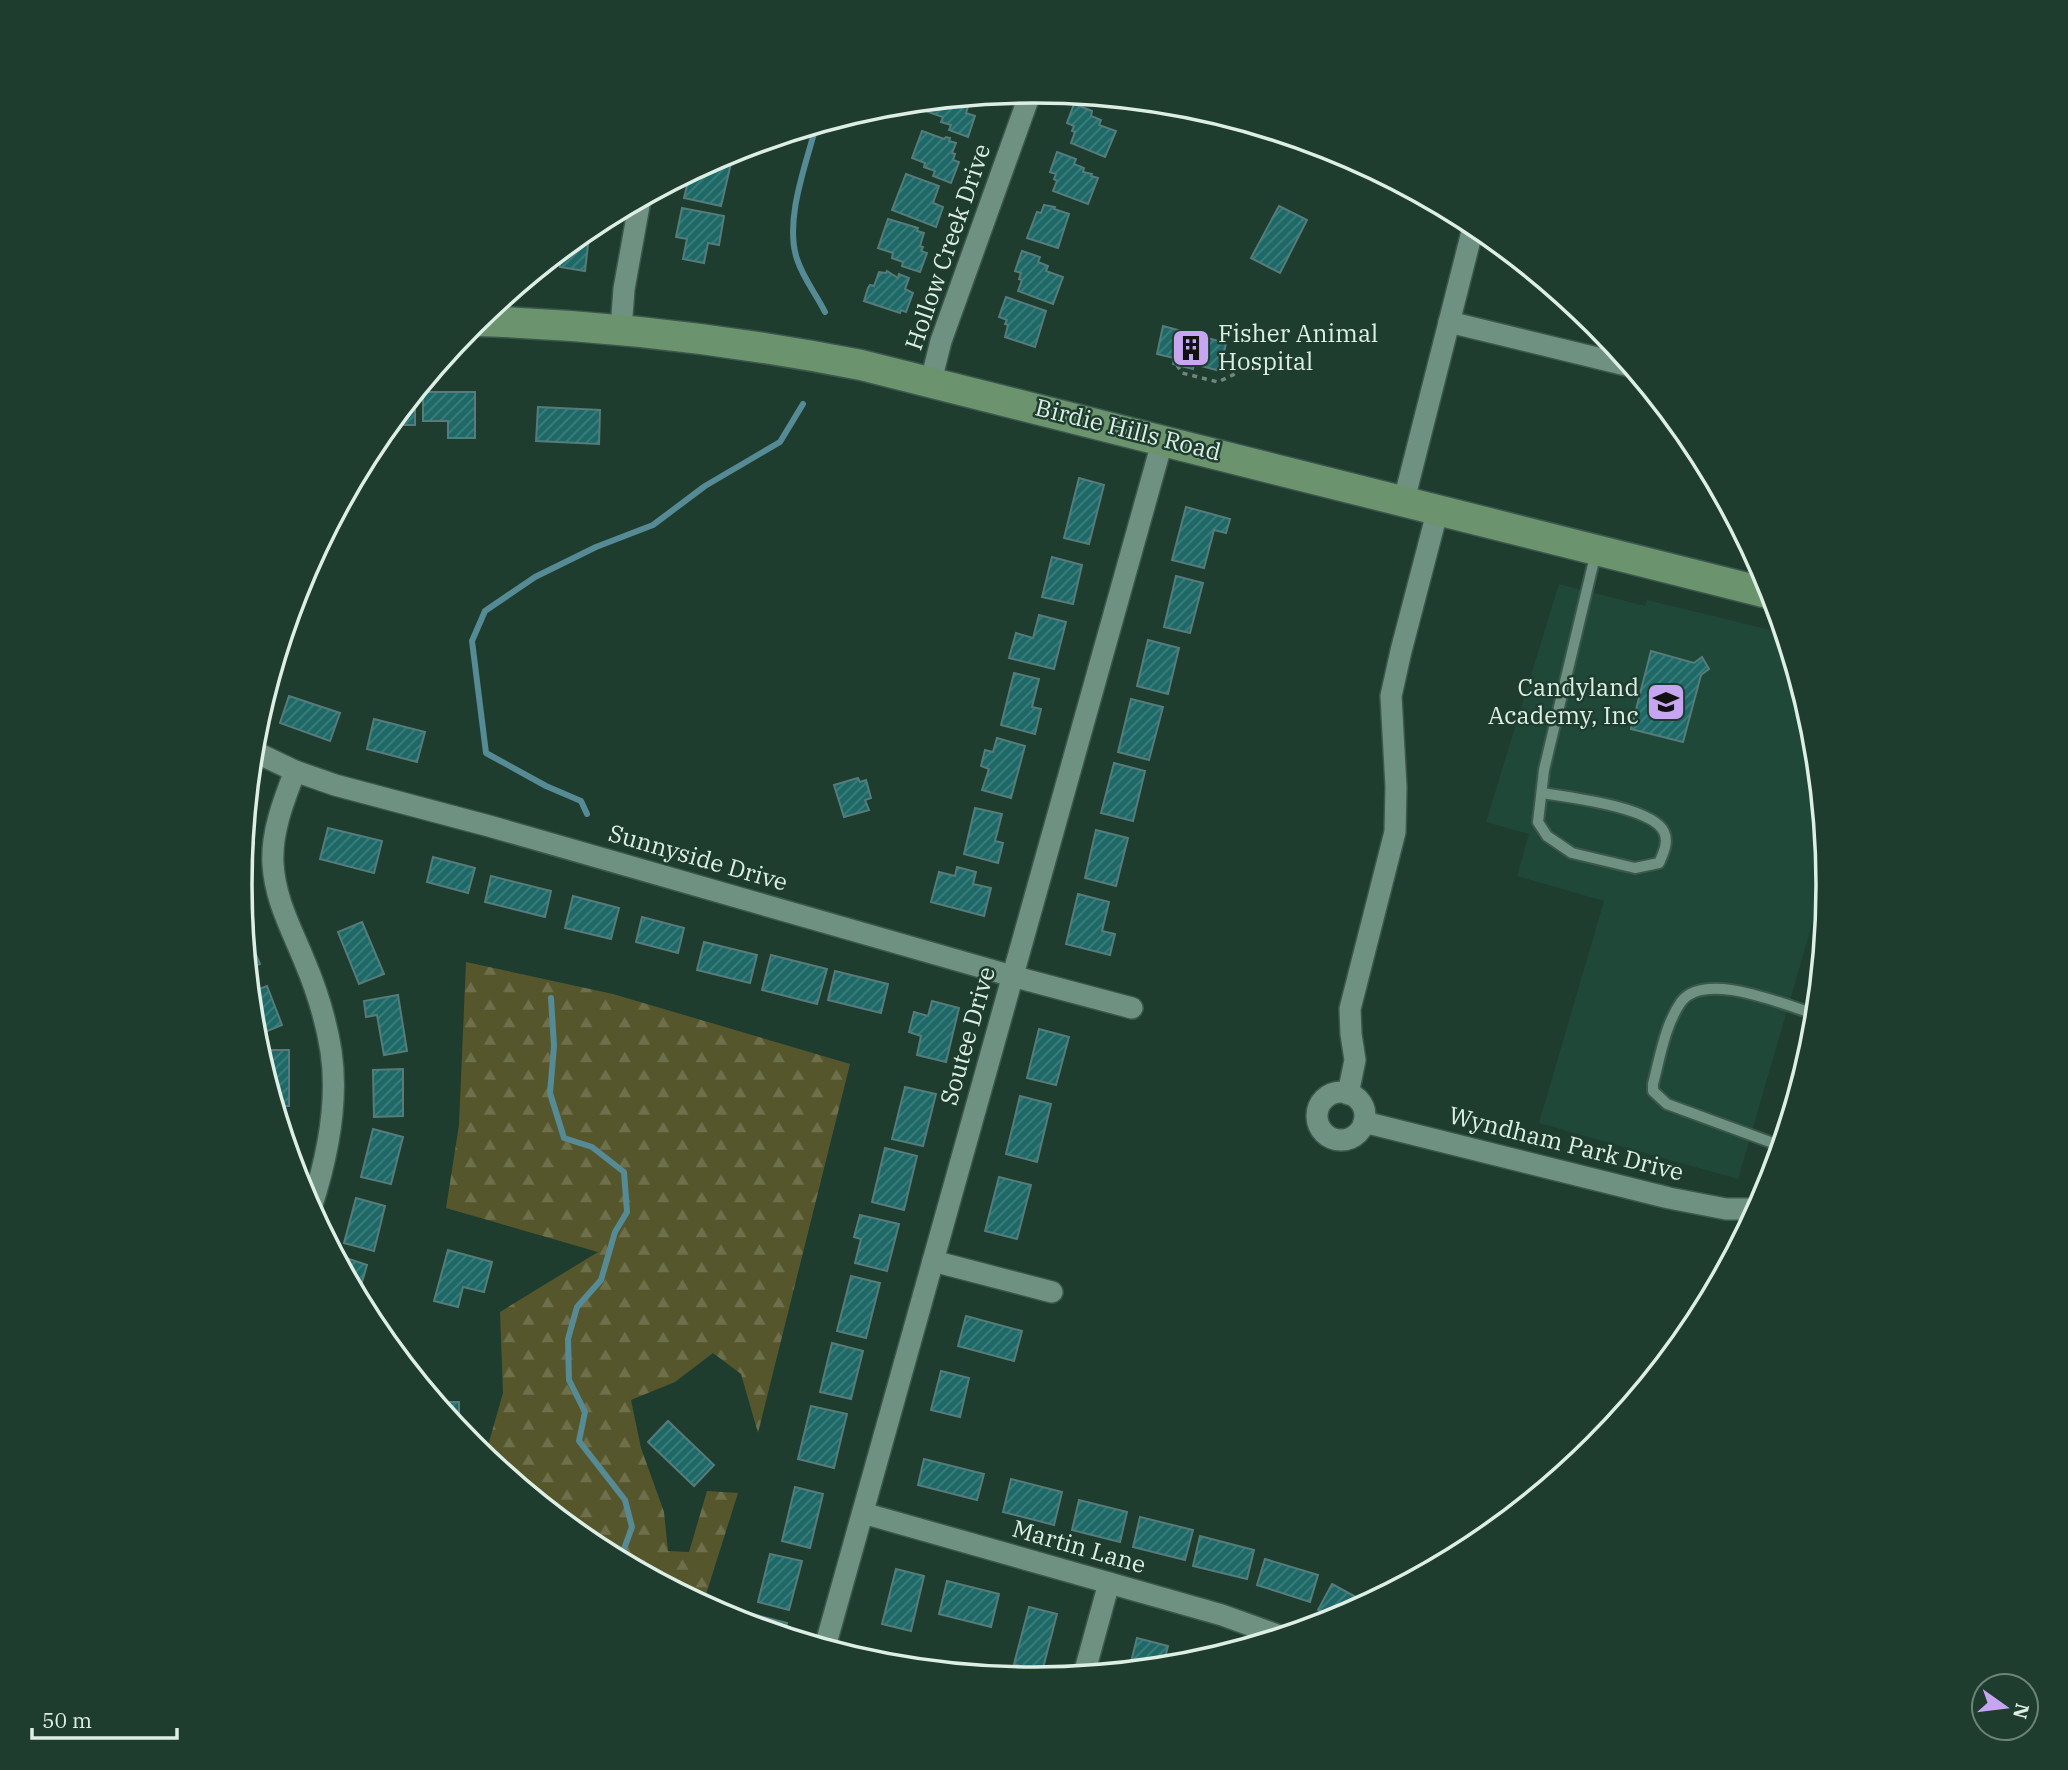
<svg xmlns="http://www.w3.org/2000/svg" width="2068" height="1770" viewBox="0 0 2068 1770" font-family="'IBM Plex Serif',serif">
	<style>
		.built { fill: #204838 }
		.forest { fill: url(#forest-firs) }
		.lines { fill: none; stroke-linecap: round; stroke-linejoin: round }
		.stream { stroke: #568a94; stroke-width: 6 }
		.building { fill: url(#building-hatch); stroke: #557c7a; stroke-width: 2 }
		.service-casing { stroke: #3c584d; stroke-width: 14 }
		.minor-casing { stroke: #3c584d; stroke-width: 24 }
		.secondary-casing { stroke: #3c584d; stroke-width: 33 }
		.path { stroke: #6e877b; stroke-width: 3.5; stroke-dasharray: 5 5; stroke-linecap: butt }
		.service { stroke: #6f9181; stroke-width: 10 }
		.minor { stroke: #6f9181; stroke-width: 21 }
		.secondary { stroke: #6a936e; stroke-width: 30 }
		.labels { text-anchor: middle; stroke-width: 5; stroke-linejoin: round; paint-order: stroke }
		.street-label { font-size: 24px; fill: #ddeee5; stroke: #1e3d2f }
		.poi-label { font-size: 24px; fill: #ddeee5; stroke: #1e3d2f; text-anchor: start }
		.rim { fill: none; stroke: #ddeee5; stroke-width: 3.5 }
	</style>
	<defs>
		<pattern id="forest-firs" width="22" height="20" patternUnits="userSpaceOnUse" patternTransform="scale(1.75)"><rect width="22" height="20" fill="#56562d"/><path d="M5 1l3.5 6h-7zM16 11l3.5 6h-7z" fill="#6e6f4b"/></pattern>
		<pattern id="building-hatch" width="6" height="6" patternUnits="userSpaceOnUse" patternTransform="scale(1.75)"><rect width="6" height="6" fill="#1e6967"/><path d="M-1 1l2-2M0 6l6-6M5 7l2-2" fill="none" stroke="#3e7f7d"/></pattern>
	</defs>
	<rect width="100%" height="100%" fill="#1e3d2f"/>
	<!-- built -->
	<polygon class="built" points="1559,584 1645,606 1647,600 1783,633 1813,730 1827,873 1738,1179 1539,1123 1604,901 1517,876 1529,834 1486,822"/>
	<!-- forest -->
	<polygon class="forest" points="466,962 613,994 850,1064 758,1433 741,1374 713,1353 675,1382 631,1400 641,1448 664,1512 668,1551 689,1552 707,1491 738,1493 703,1604 593,1545 485,1456 503,1393 500,1312 598,1252 446,1208 459,1125"/>
	<g class="lines">
		<!-- stream -->
		<g class="stream">
			<path d="M 816,126 C 806,164 784,221 797,259 C 803,278 816,294 825,312"/>
			<polyline points="587,814 581,801 546,786 486,753 472,641 485,611 535,577 596,547 653,525 705,486 780,442 803,404"/>
			<polyline points="551,998 554,1046 550,1093 564,1138 592,1147 624,1172 627,1212 615,1232 601,1280 577,1307 568,1339 569,1380 585,1412 579,1441 625,1500 632,1527 620,1560"/>
		</g>
	</g>
	<!-- building -->
	<g class="building">
		<polygon points="971,97 966,113 975,116 968,137 949,130 951,125 941,122 943,117 928,112 932,101"/>
		<polygon points="1074,104 1092,111 1091,116 1101,120 1099,125 1116,131 1105,157 1071,143 1075,132 1072,131 1074,126 1067,123"/>
		<polygon points="922,131 944,139 946,137 950,138 949,141 956,143 952,153 955,154 953,160 959,162 951,183 933,176 935,171 924,167 925,163 912,158"/>
		<polygon points="1057,152 1076,159 1074,164 1084,168 1083,172 1092,174 1091,176 1098,178 1088,204 1053,191 1057,181 1054,179 1056,174 1050,172"/>
		<polygon points="721,156 732,159 721,206 684,198 690,173 695,170 707,172 709,163"/>
		<polygon points="906,174 939,186 933,203 943,207 936,227 892,210"/>
		<polygon points="1044,205 1055,207 1054,209 1069,214 1058,248 1027,238 1037,212 1041,213"/>
		<polygon points="1279,206 1307,220 1280,273 1251,258"/>
		<polygon points="682,208 724,216 719,245 708,243 704,263 683,259 687,239 676,237"/>
		<polygon points="888,219 918,228 917,231 924,233 920,246 923,247 921,251 927,253 920,272 902,266 903,262 892,258 893,253 878,248"/>
		<polygon points="590,227 585,271 560,267 562,250"/>
		<polygon points="1022,251 1040,257 1038,262 1048,266 1046,271 1063,277 1053,304 1018,291 1022,280 1019,279 1021,273 1015,271"/>
		<polygon points="887,271 898,278 899,274 909,278 905,289 913,293 906,312 901,310 900,313 864,301 868,288 870,285 874,286 879,272 886,273"/>
		<polygon points="1006,297 1046,311 1035,347 1005,337 1008,325 1005,324 1007,320 999,317"/>
		<polygon points="1163,326 1226,343 1220,371 1194,364 1193,369 1173,364 1174,358 1157,354"/>
		<polygon points="423,392 475,392 475,438 448,438 448,421 423,421"/>
		<polygon points="415,394 415,425 389,425"/>
		<polygon points="538,407 600,410 599,444 536,441"/>
		<polygon points="1079,478 1104,485 1089,544 1064,538"/>
		<polygon points="1186,507 1230,519 1226,533 1214,530 1204,568 1172,560"/>
		<polygon points="1052,557 1082,565 1073,604 1042,597"/>
		<polygon points="1176,576 1203,583 1190,633 1164,627"/>
		<polygon points="1039,615 1066,622 1054,669 1009,658 1016,633 1033,638"/>
		<polygon points="1148,640 1179,648 1168,694 1137,686"/>
		<polygon points="1651,651 1694,663 1702,657 1709,669 1701,675 1683,742 1631,729"/>
		<polygon points="1014,673 1039,679 1032,707 1041,709 1035,734 1001,725"/>
		<polygon points="269,684 276,688 262,709"/>
		<polygon points="289,696 340,713 330,741 280,723"/>
		<polygon points="1131,699 1163,707 1149,760 1118,752"/>
		<polygon points="374,719 425,732 417,762 367,749"/>
		<polygon points="997,738 1025,746 1011,798 982,790 989,769 981,766 985,750 993,752"/>
		<polygon points="1114,763 1145,771 1133,821 1101,813"/>
		<polygon points="858,778 860,782 866,780 871,798 865,800 869,810 844,817 834,785"/>
		<polygon points="975,808 1002,814 995,841 1003,843 998,863 964,854"/>
		<polygon points="328,828 382,841 374,873 320,859"/>
		<polygon points="1096,830 1128,838 1116,886 1085,878"/>
		<polygon points="433,857 475,868 468,893 427,882"/>
		<polygon points="957,867 976,872 973,884 991,888 984,916 931,902 939,872 955,876"/>
		<polygon points="491,876 551,891 545,917 485,902"/>
		<polygon points="1078,894 1109,902 1102,931 1115,934 1110,955 1066,944"/>
		<polygon points="573,896 619,908 611,939 565,928"/>
		<polygon points="642,917 684,928 678,953 636,942"/>
		<polygon points="362,922 384,974 359,984 338,932"/>
		<polygon points="244,926 260,964 248,969"/>
		<polygon points="704,942 757,955 750,983 697,970"/>
		<polygon points="771,955 827,969 817,1004 762,990"/>
		<polygon points="835,971 888,984 881,1013 828,1000"/>
		<polygon points="267,986 282,1025 255,1036 251,992"/>
		<polygon points="398,995 407,1051 384,1055 377,1015 366,1017 364,1001"/>
		<polygon points="932,1001 959,1008 946,1062 917,1055 921,1036 909,1032 914,1012 928,1016"/>
		<polygon points="1039,1029 1069,1037 1056,1085 1027,1078"/>
		<polygon points="259,1050 289,1050 289,1106 275,1106"/>
		<polygon points="403,1069 403,1116 374,1117 373,1070"/>
		<polygon points="905,1087 936,1094 923,1146 892,1139"/>
		<polygon points="1020,1096 1051,1104 1037,1162 1006,1154"/>
		<polygon points="373,1129 403,1137 391,1184 361,1177"/>
		<polygon points="885,1148 917,1156 904,1210 872,1202"/>
		<polygon points="999,1177 1031,1185 1017,1239 985,1231"/>
		<polygon points="356,1198 385,1206 374,1251 344,1243"/>
		<polygon points="860,1215 899,1224 887,1271 855,1263 861,1239 854,1237"/>
		<polygon points="448,1250 492,1262 484,1292 463,1287 458,1307 434,1301"/>
		<polygon points="343,1257 367,1265 358,1296 341,1264"/>
		<polygon points="851,1276 880,1283 866,1338 837,1331"/>
		<polygon points="966,1316 1022,1331 1014,1361 958,1346"/>
		<polygon points="832,1343 863,1351 851,1399 820,1392"/>
		<polygon points="941,1371 969,1378 960,1417 931,1410"/>
		<polygon points="436,1402 459,1402 459,1429"/>
		<polygon points="811,1406 847,1414 834,1468 798,1459"/>
		<polygon points="668,1421 714,1465 694,1486 648,1442"/>
		<polygon points="924,1459 984,1474 977,1500 918,1485"/>
		<polygon points="1011,1479 1062,1492 1054,1525 1003,1512"/>
		<polygon points="795,1487 823,1494 810,1548 782,1541"/>
		<polygon points="1079,1500 1127,1512 1120,1542 1072,1530"/>
		<polygon points="1140,1517 1193,1530 1185,1560 1133,1547"/>
		<polygon points="1200,1536 1254,1550 1247,1579 1193,1566"/>
		<polygon points="770,1554 802,1561 789,1610 758,1602"/>
		<polygon points="1265,1559 1318,1575 1310,1602 1257,1585"/>
		<polygon points="896,1569 924,1576 911,1631 882,1624"/>
		<polygon points="947,1581 999,1594 991,1627 939,1614"/>
		<polygon points="1332,1584 1367,1603 1336,1619 1318,1610"/>
		<polygon points="1029,1607 1057,1614 1042,1672 1014,1664"/>
		<polygon points="749,1613 787,1623 784,1635 747,1624"/>
		<polygon points="1137,1638 1168,1646 1163,1666 1129,1670"/>
	</g>
	<g class="lines">
		<!-- service casing -->
		<g class="service-casing">
			<g id="service">
				<path d="M 1542,793 C 1567,797 1653,807 1664,832 C 1669,842 1663,854 1659,863 L 1635,868 L 1572,853 L 1547,836 L 1538,822 L 1544,770 L 1596,552"/>
				<path d="M 1781,1146 L 1667,1104 L 1653,1091 L 1653,1084 C 1660,1057 1665,1025 1681,1002 C 1705,970 1784,1005 1815,1014"/>
			</g>
		</g>
		<!-- minor casing -->
		<g class="minor-casing">
			<g id="minor">
				<polyline points="1449,322 1630,366"/>
				<polyline points="621,329 624,289 640,200"/>
				<polyline points="931,381 941,341 1031,91"/>
				<polyline points="1404,500 1474,224"/>
				<polyline points="253,751 295,771 335,785 489,826 1012,976 1132,1008"/>
				<path d="M 295,771 C 284,800 271,832 273,864 C 275,899 291,928 304,960 C 316,988 326,1020 331,1051 C 339,1104 327,1159 311,1208"/>
				<circle cx="1341" cy="1116" r="24"/>
				<polyline points="1348,1094 1355,1060 1351,1034 1350,1009 1395,832 1396,787 1391,696 1401,651 1438,509"/>
				<polyline points="1364,1122 1669,1198 1726,1209 1757,1209"/>
				<polyline points="933,1261 1052,1292"/>
				<polyline points="863,1513 1222,1615 1280,1636"/>
				<polyline points="825,1647 1163,439"/>
				<polyline points="1084,1674 1109,1583"/>
			</g>
		</g>
		<!-- secondary casing -->
		<g class="secondary-casing">
			<path id="secondary" d="M 476,321 C 605,325 733,340 861,365 L 1771,594"/>
		</g>
		<!-- path -->
		<polyline class="path" points="1177,365 1182,373 1218,382 1239,372"/>
		<!-- service -->
		<use href="#service" class="service"/>
		<!-- minor -->
		<use href="#minor" class="minor"/>
		<!-- secondary -->
		<use href="#secondary" class="secondary"/>
	</g>
	<!-- icons -->
	<defs>
		<g id="building-square" transform="scale(2.0125)"><rect x="-9" y="-9" width="18" height="18" rx="4" fill="#c6a6f0" stroke="#1e3d2f"/><path d="M-4-6H4V6H1V3H-1V6H-4ZM-2.5-4.3h1.7v1.8h-1.7ZM.8-4.3h1.7v1.8H.8ZM-2.5-1h1.7V.8h-1.7ZM.8-1h1.7V.8H.8Z" fill="#111"/></g>
		<g id="school-square" transform="scale(2.0125)"><rect x="-9" y="-9" width="18" height="18" rx="4" fill="#c6a6f0" stroke="#1e3d2f"/><path d="M0-5L7-2L0 1L-7-2ZM-4 1L0 2.5L4 1V4Q0 6-4 4Z" fill="#111"/></g>
	</defs>
	<g fill-rule="evenodd">
		<use href="#building-square" x="1191" y="348"/>
		<use href="#school-square" x="1666" y="702"/>
	</g>
	<g class="labels">
		<!-- street labels -->
		<g class="street-label">
			<text transform="translate(948 247) rotate(-71)" y="8">Hollow Creek Drive</text>
			<text transform="translate(1128 430) rotate(14)" y="8">Birdie Hills Road</text>
			<text transform="translate(698 858) rotate(16)" y="8">Sunnyside Drive</text>
			<text transform="translate(968 1036) rotate(-74)" y="8">Soutee Drive</text>
			<text transform="translate(1566 1144) rotate(14)" y="8">Wyndham Park Drive</text>
			<text transform="translate(1079 1547) rotate(16)" y="8">Martin Lane</text>
		</g>
		<!-- poi labels -->
		<g class="poi-label">
			<text x="1218" y="342">Fisher Animal<tspan x="1218" dy="28">Hospital</tspan></text>
			<text x="1639" y="696" text-anchor="end">Candyland<tspan x="1639" dy="28">Academy, Inc</tspan></text>
		</g>
	</g>
	<!-- crop -->
	<path d="M0 0H2068V1770H0ZM252 885a782 782 0 1 1 1564 0a782 782 0 1 1-1564 0Z" fill="#1e3d2f" fill-rule="evenodd"/>
	<path class="rim" d="M252 885a782 782 0 1 1 1564 0a782 782 0 1 1-1564 0Z"/>
	<!-- north arrow -->
	<g transform="translate(2005 1707) rotate(104)"><circle r="33" fill="#1e3d2f" stroke="#6a8478" stroke-width="2"/>
	<path d="M0-5L12 26L0 18L-12 26Z" fill="#c6a6f0"/>
	<text y="-10" font-size="19" font-weight="bold" text-anchor="middle" fill="#ddeee5">N</text>
	</g>
	<!-- scale -->
	<path d="M32 1728v10h145v-10" fill="none" stroke="#ddeee5" stroke-width="3.5"/>
	<text x="42" y="1728" font-size="21" fill="#ddeee5" stroke="#1e3d2f" stroke-width="5" paint-order="stroke">50 m</text>
</svg>
